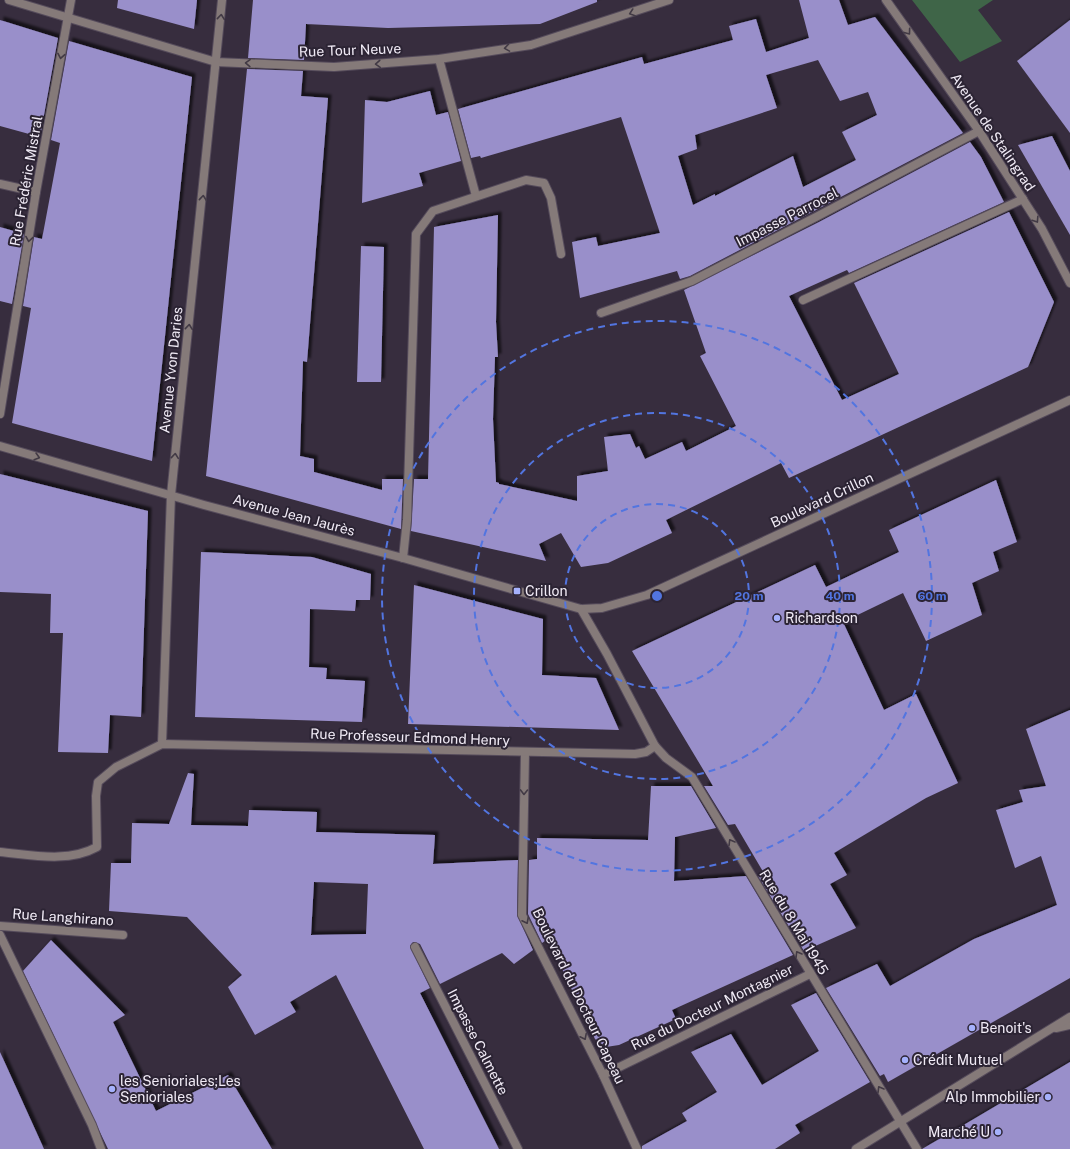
<svg xmlns="http://www.w3.org/2000/svg" width="1070" height="1149" viewBox="0 0 1070 1149" font-family="'Public Sans',sans-serif">
	<style>
		.green { fill: #3f6548 }
		.building { fill: #998fca; fill-rule: evenodd; filter: url(#shadow) }
		.lines { fill: none; stroke-linecap: round; stroke-linejoin: round }
		.service-casing { stroke: #554b5b; stroke-width: 10 }
		.minor-casing { stroke: #554b5b; stroke-width: 10 }
		.service { stroke: #857a79; stroke-width: 8 }
		.minor { stroke: #857a79; stroke-width: 8 }
		.oneway { stroke: #423a45 }
		.ring { fill: none; stroke: #5275e0; stroke-width: 2; stroke-dasharray: 7 5 }
		.poi-dot { fill: #a5b1fc; stroke: #2c2434; stroke-width: 1.5 }
		.labels { text-anchor: middle; stroke-width: 4; stroke-linejoin: round; paint-order: stroke }
		.street-label { font-size: 14px; fill: #f1ebf6; stroke: #2c2434 }
		.poi-label { font-size: 14px; fill: #f1ebf6; stroke: #2c2434; text-anchor: start }
		.centre { fill: #5275e0; stroke: #2c2434; stroke-width: 2 }
		.ring-label { font-size: 12px; text-anchor: middle; font-weight: bold; fill: #5275e0; stroke: #2c2434; stroke-width: 4; stroke-linejoin: round; paint-order: stroke }
	</style>
	<defs>
		<filter id="shadow"><feDropShadow dx="3.5" dy="-3.5" stdDeviation="1" flood-color="#0009"/></filter>
	</defs>
	<rect width="100%" height="100%" fill="#372d3e"/>
	<!-- green -->
	<polygon class="green" points="912,0 993,0 978,10 1002,41 960,62"/>
	<!-- building -->
	<g class="building">
		<polygon points="118,0 197,0 194,29 117,8"/>
		<polygon points="253,0 597,0 597,2 540,24 388,28 306,24 304,60 248,58"/>
		<path d="M 799,0 L 839,0 L 848,25 L 875,17 L 963,133 L 690,276 L 680,279 L 677,271 L 580,298 L 572,242 L 596,237 L 598,246 L 660,233 L 621,117 L 481,158 L 480,156 L 471,158 L 458,109 L 642,57 L 644,64 L 733,40 L 729,26 L 756,19 L 766,52 L 809,38 ZM 818,60 L 840,101 L 868,92 L 877,115 L 842,132 L 856,160 L 803,187 L 793,156 L 715,196 L 715,194 L 693,205 L 678,156 L 697,149 L 695,135 L 777,108 L 766,75 Z"/>
		<polygon points="0,20 58,38 40,137 0,126"/>
		<polygon points="1070,20 1070,133 1017,61"/>
		<polygon points="69,41 192,77 152,461 12,423 31,308 23,306 34,237 42,239 60,143 51,140"/>
		<polygon points="247,69 303,71 301,96 328,98 307,362 303,361 300,456 314,459 314,472 382,490 382,479 403,479 401,529 206,476"/>
		<polygon points="430,91 436,115 448,112 461,161 419,173 423,186 362,203 365,100 387,102"/>
		<polygon points="1052,136 1070,171 1070,235 1018,145"/>
		<polygon points="970,142 981,157 1004,202 849,273 847,270 789,296 842,400 899,374 854,283 1009,212 1054,302 1028,367 789,478 781,463 666,520 672,533 608,563 581,567 561,533 539,544 546,561 411,531 414,479 428,479 434,227 498,215 496,322 498,357 495,357 493,419 496,482 499,483 499,484 577,501 577,476 608,471 604,437 630,434 636,448 639,446 645,459 682,442 686,451 736,426 700,356 706,353 684,290 819,222"/>
		<polygon points="0,227 24,234 12,304 0,301"/>
		<polygon points="361,246 384,247 381,382 357,382"/>
		<polygon points="0,474 148,511 141,717 110,715 108,753 58,752 63,633 50,633 51,594 0,592"/>
		<polygon points="996,480 1017,542 993,552 999,571 972,583 982,615 926,641 903,593 843,622 884,710 916,694 958,783 926,798 834,853 847,875 830,884 856,928 804,951 758,876 765,875 735,824 728,825 704,786 713,786 632,651 815,565 826,587 899,552 889,530"/>
		<polygon points="201,552 312,557 371,574 370,600 356,600 355,611 310,609 309,667 327,668 326,679 365,681 362,722 195,717"/>
		<polygon points="414,585 543,619 542,675 596,678 619,730 408,724"/>
		<polygon points="1070,710 1070,978 888,1082 884,1074 880,1076 826,988 877,964 890,986 974,939 1057,905 1041,856 1015,868 996,810 1023,802 1019,790 1046,786 1026,729"/>
		<path d="M 188,773 L 194,774 L 191,825 L 248,826 L 249,810 L 317,812 L 316,832 L 435,835 L 433,864 L 518,860 L 517,915 L 533,950 L 514,964 L 502,953 L 440,984 L 420,944 L 413,942 L 410,946 L 430,988 L 420,993 L 499,1149 L 424,1149 L 336,975 L 290,1002 L 296,1012 L 255,1035 L 228,987 L 242,975 L 187,917 L 109,911 L 111,863 L 131,863 L 132,823 L 169,824 ZM 314,882 L 368,884 L 366,934 L 311,935 Z"/>
		<polygon points="651,786 691,786 716,828 675,837 674,881 746,876 793,955 672,1010 676,1019 619,1045 606,1047 595,1039 548,939 542,943 528,914 529,860 537,859 537,838 648,840"/>
		<polygon points="51,940 125,1015 113,1022 156,1111 228,1075 272,1149 108,1149 23,971"/>
		<polygon points="816,993 870,1082 795,1125 800,1133 775,1149 642,1149 642,1146 687,1121 682,1113 717,1092 691,1052 731,1034 762,1085 819,1051 791,1005"/>
		<polygon points="0,1052 44,1149 0,1149"/>
		<polygon points="1070,1062 1070,1149 922,1149 967,1123"/>
	</g>
	<g class="lines">
		<!-- service casing -->
		<g class="service-casing">
			<g id="service">
				<polyline points="439,59 476,196"/>
				<polyline points="403,558 407,520 416,234 433,211 526,180 544,183 551,198 561,254"/>
			</g>
		</g>
		<!-- minor casing -->
		<g class="minor-casing">
			<g id="minor">
				<polyline points="9,0 216,62 334,67 439,59 531,45 669,0"/>
				<polyline points="886,0 979,131 1042,229 1070,283"/>
				<polyline points="0,184 36,192"/>
				<polyline points="803,300 1023,199"/>
				<polyline points="601,313 692,281 816,217 979,131"/>
				<polyline points="0,414 36,192 71,0"/>
				<polyline points="0,446 204,505 403,558 581,609 602,608 647,595 1070,400"/>
				<polyline points="581,609 607,654 655,746 666,758 692,777 917,1149"/>
				<polyline points="162,744 171,495 222,0"/>
				<polyline points="525,753 522,915 603,1075 637,1149"/>
				<path d="M 0,852 C 32,855 68,863 97,847 L 96,796 L 98,782 L 116,767 L 162,744 L 635,754 L 646,752 L 655,746"/>
				<polyline points="0,926 123,935"/>
				<polyline points="0,935 92,1125 101,1149"/>
				<polyline points="415,947 518,1149"/>
				<polyline points="1056,1028 1070,1025"/>
				<polyline points="603,1075 810,974"/>
				<polyline points="856,1149 1070,1017"/>
			</g>
		</g>
		<!-- service -->
		<use href="#service" class="service"/>
		<!-- minor -->
		<use href="#minor" class="minor"/>
	</g>
	<!-- one-way arrows -->
	<defs><path id="oneway-chevron" d="M-2-3.5L2.5 0L-2 3.5" fill="none" stroke-width="1.6" stroke-linecap="round" stroke-linejoin="round"/></defs>
	<g class="oneway">
		<use href="#oneway-chevron" transform="translate(632 13) rotate(161)"/>
		<use href="#oneway-chevron" transform="translate(221 17) rotate(-84)"/>
		<use href="#oneway-chevron" transform="translate(908 32) rotate(54)"/>
		<use href="#oneway-chevron" transform="translate(507 48) rotate(171)"/>
		<use href="#oneway-chevron" transform="translate(61 56) rotate(100)"/>
		<use href="#oneway-chevron" transform="translate(248 63) rotate(-178)"/>
		<use href="#oneway-chevron" transform="translate(378 64) rotate(176)"/>
		<use href="#oneway-chevron" transform="translate(203 198) rotate(-84)"/>
		<use href="#oneway-chevron" transform="translate(1036 220) rotate(57)"/>
		<use href="#oneway-chevron" transform="translate(29 239) rotate(99)"/>
		<use href="#oneway-chevron" transform="translate(189 327) rotate(-84)"/>
		<use href="#oneway-chevron" transform="translate(175 456) rotate(-84)"/>
		<use href="#oneway-chevron" transform="translate(37 457) rotate(16)"/>
		<use href="#oneway-chevron" transform="translate(524 792) rotate(91)"/>
		<use href="#oneway-chevron" transform="translate(731 842) rotate(-121)"/>
		<use href="#oneway-chevron" transform="translate(526 921) rotate(63)"/>
		<use href="#oneway-chevron" transform="translate(798 954) rotate(-121)"/>
		<use href="#oneway-chevron" transform="translate(584 1037) rotate(63)"/>
		<use href="#oneway-chevron" transform="translate(880 1089) rotate(-121)"/>
	</g>
	<!-- distance rings -->
	<g class="ring">
		<circle cx="657" cy="596" r="92"/>
		<circle cx="657" cy="596" r="183"/>
		<circle cx="657" cy="596" r="275"/>
	</g>
	<!-- markers -->
	<g class="poi-dot">
		<rect x="513" y="587" width="8" height="8" rx="2"/>
		<circle cx="777" cy="618" r="4"/>
		<circle cx="972" cy="1028" r="4"/>
		<circle cx="905" cy="1060" r="4"/>
		<circle cx="112" cy="1089" r="4"/>
		<circle cx="1048" cy="1097" r="4"/>
		<circle cx="998" cy="1132" r="4"/>
	</g>
	<g class="labels">
		<!-- street labels -->
		<g class="street-label">
			<text transform="translate(350 50) rotate(-2)" y="5">Rue Tour Neuve</text>
			<text transform="translate(993 132) rotate(56)" y="5">Avenue de Stalingrad</text>
			<text transform="translate(26 181) rotate(-80)" y="5">Rue Frédéric Mistral</text>
			<text transform="translate(787 217) rotate(-27)" y="5">Impasse Parrocel</text>
			<text transform="translate(171 370) rotate(-84)" y="5">Avenue Yvon Daries</text>
			<text transform="translate(822 500) rotate(-25)" y="5">Boulevard Crillon</text>
			<text transform="translate(294 515) rotate(15)" y="5">Avenue Jean Jaurès</text>
			<text transform="translate(410 737) rotate(2)" y="5">Rue Professeur Edmond Henry</text>
			<text transform="translate(63 917) rotate(4)" y="5">Rue Langhirano</text>
			<text transform="translate(794 922) rotate(59)" y="5">Rue du 8 Mai 1945</text>
			<text transform="translate(579 996) rotate(64)" y="5">Boulevard du Docteur Capeau</text>
			<text transform="translate(712 1007) rotate(-26)" y="5">Rue du Docteur Montagnier</text>
			<text transform="translate(478 1042) rotate(63)" y="5">Impasse Calmette</text>
		</g>
		<!-- poi labels -->
		<g class="poi-label">
			<text x="525" y="596">Crillon</text>
			<text x="785" y="623">Richardson</text>
			<text x="980" y="1033">Benoit's</text>
			<text x="913" y="1065">Crédit Mutuel</text>
			<text x="120" y="1086">les Senioriales;Les<tspan x="120" dy="16">Senioriales</tspan></text>
			<text x="1040" y="1102" text-anchor="end">Alp Immobilier</text>
			<text x="990" y="1137" text-anchor="end">Marché U</text>
		</g>
	</g>
	<circle cx="657" cy="596" r="6" class="centre"/>
	<g class="ring-label">
		<text x="749" y="600">20 m</text>
		<text x="840" y="600">40 m</text>
		<text x="932" y="600">60 m</text>
	</g>
</svg>
